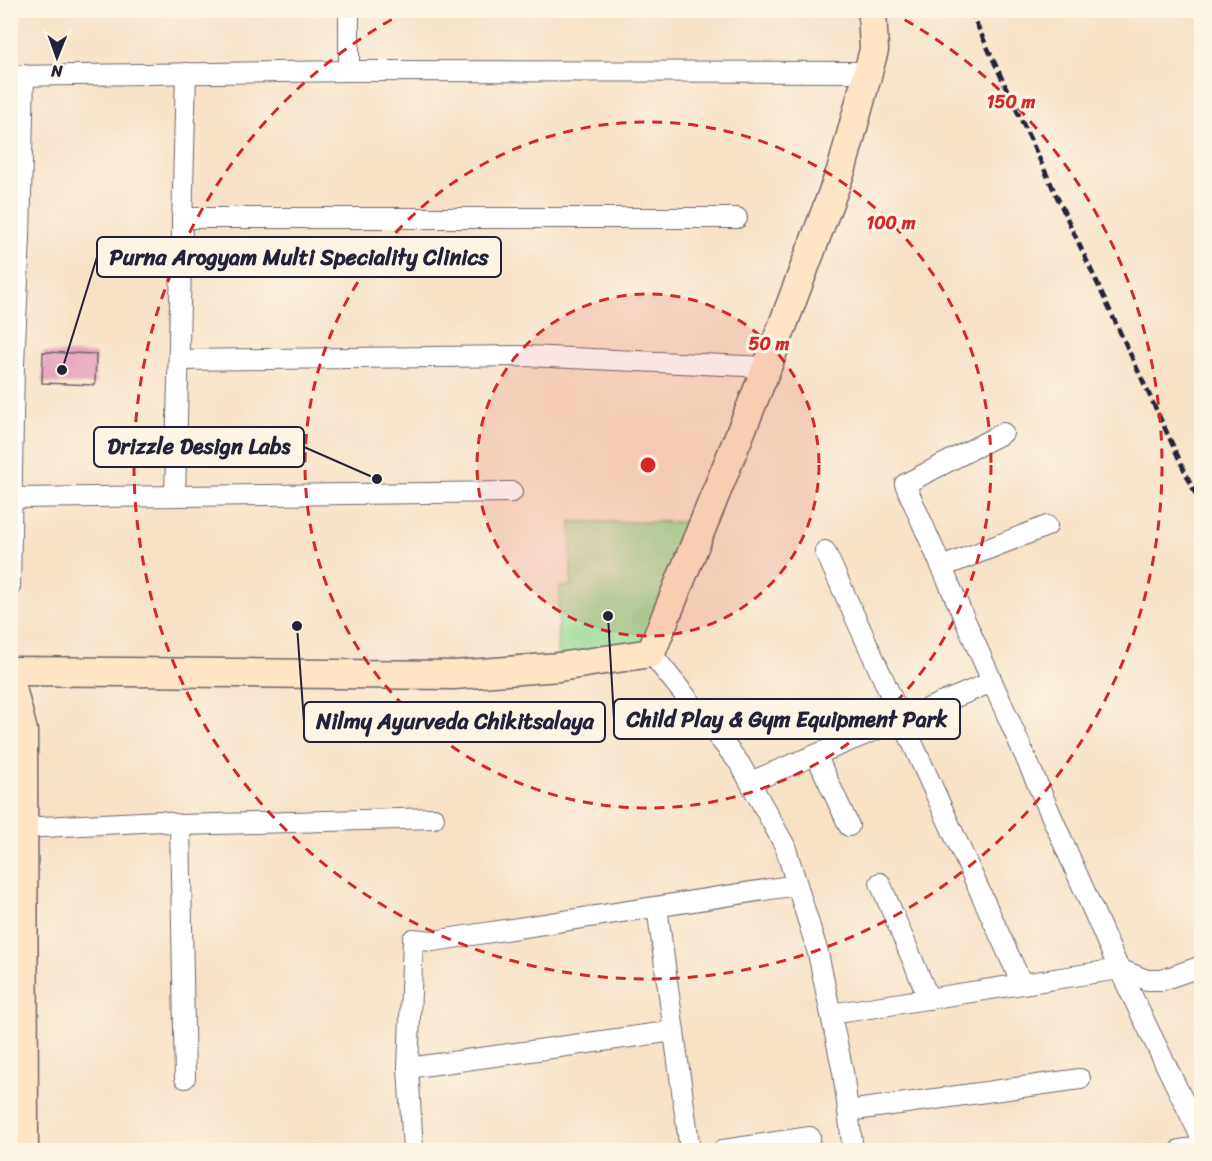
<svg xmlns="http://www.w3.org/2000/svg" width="1212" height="1161" viewBox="0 0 1212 1161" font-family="Sriracha,sans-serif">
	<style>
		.green { fill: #95da93; stroke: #5c7e67; stroke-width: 1.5 }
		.building { fill: #e091b4 }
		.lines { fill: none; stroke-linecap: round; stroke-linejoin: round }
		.street-casing { stroke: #6d656c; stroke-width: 22 }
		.secondary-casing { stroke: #6d656c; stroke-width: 31 }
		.street { stroke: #fff; stroke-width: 20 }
		.secondary { stroke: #fde5c5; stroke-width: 28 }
		.rail { stroke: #22223b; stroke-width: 4.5; stroke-dasharray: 9 4.5; stroke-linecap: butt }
		.ring { fill: none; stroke: #d62828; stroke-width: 3; stroke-dasharray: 10 8 }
		.centre { fill: #d62828; stroke: #fcf5e5; stroke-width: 3 }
		.ring-label { font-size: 18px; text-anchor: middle; font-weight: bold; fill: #d62828; stroke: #fcf5e5; stroke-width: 6; stroke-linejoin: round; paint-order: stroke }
		.leader { fill: none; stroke: #22223b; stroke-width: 2 }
		.callout-dot { fill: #22223b; stroke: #fcf5e5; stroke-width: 2 }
		.callout { fill: #fcf5e5; stroke: #22223b; stroke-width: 2 }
		.callout-label { font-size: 22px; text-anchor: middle; font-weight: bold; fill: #22223b }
	</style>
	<rect width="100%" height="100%" fill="#fcf5e5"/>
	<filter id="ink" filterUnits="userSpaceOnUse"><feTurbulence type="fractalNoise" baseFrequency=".0167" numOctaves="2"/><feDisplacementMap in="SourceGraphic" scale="12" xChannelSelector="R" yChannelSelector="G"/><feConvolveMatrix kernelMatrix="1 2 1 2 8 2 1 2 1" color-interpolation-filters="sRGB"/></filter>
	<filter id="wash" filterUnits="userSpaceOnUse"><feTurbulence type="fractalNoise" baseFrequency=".008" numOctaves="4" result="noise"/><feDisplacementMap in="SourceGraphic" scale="24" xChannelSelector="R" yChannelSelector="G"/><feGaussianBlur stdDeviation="1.35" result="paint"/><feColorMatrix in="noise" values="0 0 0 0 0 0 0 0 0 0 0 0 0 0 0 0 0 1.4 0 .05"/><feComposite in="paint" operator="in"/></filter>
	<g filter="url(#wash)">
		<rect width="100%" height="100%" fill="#f7e2c8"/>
		<!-- green -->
		<polygon class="green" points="571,522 697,522 644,645 557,661 560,587 571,586"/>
		<g id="blocks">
			<!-- building -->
			<polygon class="building" points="43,352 96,354 95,385 42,383"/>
		</g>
	</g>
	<g filter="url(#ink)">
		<use href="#blocks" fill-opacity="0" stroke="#6d656c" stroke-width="1.5"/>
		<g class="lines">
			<!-- street casing -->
			<g class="street-casing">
				<g id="street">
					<polyline points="349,71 349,10"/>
					<polyline points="10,76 349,71 868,72"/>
					<polyline points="182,218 737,218"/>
					<polyline points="179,360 527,356 767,367"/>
					<polyline points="175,496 186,73"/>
					<polyline points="13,498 512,492"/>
					<polyline points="825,551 1022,984"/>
					<polyline points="942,567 1047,526"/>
					<polyline points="10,586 14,364 20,237 24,75"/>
					<polyline points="651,653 740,764 785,846 818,953 843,1072 853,1150"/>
					<polyline points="816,755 849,826"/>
					<polyline points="750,782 992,682"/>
					<polyline points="180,825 185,1078"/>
					<polyline points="23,828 161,821 180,825 434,818"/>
					<polyline points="880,883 929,999"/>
					<polyline points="657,907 690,1150"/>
					<polyline points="1202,966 1162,980 1147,980 1119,969 1202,1139"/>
					<polyline points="831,1014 1119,969 905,484 1003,433"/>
					<polyline points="408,1068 674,1031"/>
					<polyline points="848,1111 1080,1079"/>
					<polyline points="413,1150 408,1068 413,939 433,941 797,885"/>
					<polyline points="723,1150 810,1137"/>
					<polyline points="1180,1150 1202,1147"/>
				</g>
			</g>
			<!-- secondary casing -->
			<g class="secondary-casing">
				<g id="secondary">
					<polyline points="10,671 454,675 559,667 651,653 767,367 842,168 874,50 872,10"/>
					<polyline points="10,680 23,731 24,1150"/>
				</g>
			</g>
			<!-- street -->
			<use href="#street" class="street"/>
			<!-- secondary -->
			<use href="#secondary" class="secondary"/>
			<!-- rail -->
			<polyline class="rail" points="970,10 1202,508"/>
		</g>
	</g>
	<!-- distance rings -->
	<circle cx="648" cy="465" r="171" fill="#d62828" fill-opacity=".12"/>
	<g class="ring">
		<circle cx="648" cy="465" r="171"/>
		<circle cx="648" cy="465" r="343"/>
		<path d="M889 11A514 514 0 1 1 407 11"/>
	</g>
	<circle cx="648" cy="465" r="9" class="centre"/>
	<g class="ring-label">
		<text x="1011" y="108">150 m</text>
		<text x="891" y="229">100 m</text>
		<text x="769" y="350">50 m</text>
	</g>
	<!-- callouts -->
	<path class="leader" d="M62 370L97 257M377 479L304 447M608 616L614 719M297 626L304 722"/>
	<g class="callout-dot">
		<circle cx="62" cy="370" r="6"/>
		<circle cx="377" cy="479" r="6"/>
		<circle cx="608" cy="616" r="6"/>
		<circle cx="297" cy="626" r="6"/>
	</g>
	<g class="callout">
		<rect x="97" y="237" width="404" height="40" rx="6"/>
		<rect x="94" y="427" width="210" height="40" rx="6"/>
		<rect x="614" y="699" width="346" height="40" rx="6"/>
		<rect x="304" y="702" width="301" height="40" rx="6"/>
	</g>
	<g class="callout-label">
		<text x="299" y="265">Purna Arogyam Multi Speciality Clinics</text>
		<text x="199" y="454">Drizzle Design Labs</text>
		<text x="787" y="727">Child Play &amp; Gym Equipment Park</text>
		<text x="455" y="729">Nilmy Ayurveda Chikitsalaya</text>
	</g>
	<!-- margin -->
	<rect width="1212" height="1161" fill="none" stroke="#fcf5e5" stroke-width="36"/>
	<!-- north arrow -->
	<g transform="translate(57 57) rotate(181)" stroke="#fcf5e5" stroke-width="4.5" paint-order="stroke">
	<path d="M0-4.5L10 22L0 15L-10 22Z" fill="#22223b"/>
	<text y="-9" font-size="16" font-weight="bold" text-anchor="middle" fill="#22223b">N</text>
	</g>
</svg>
